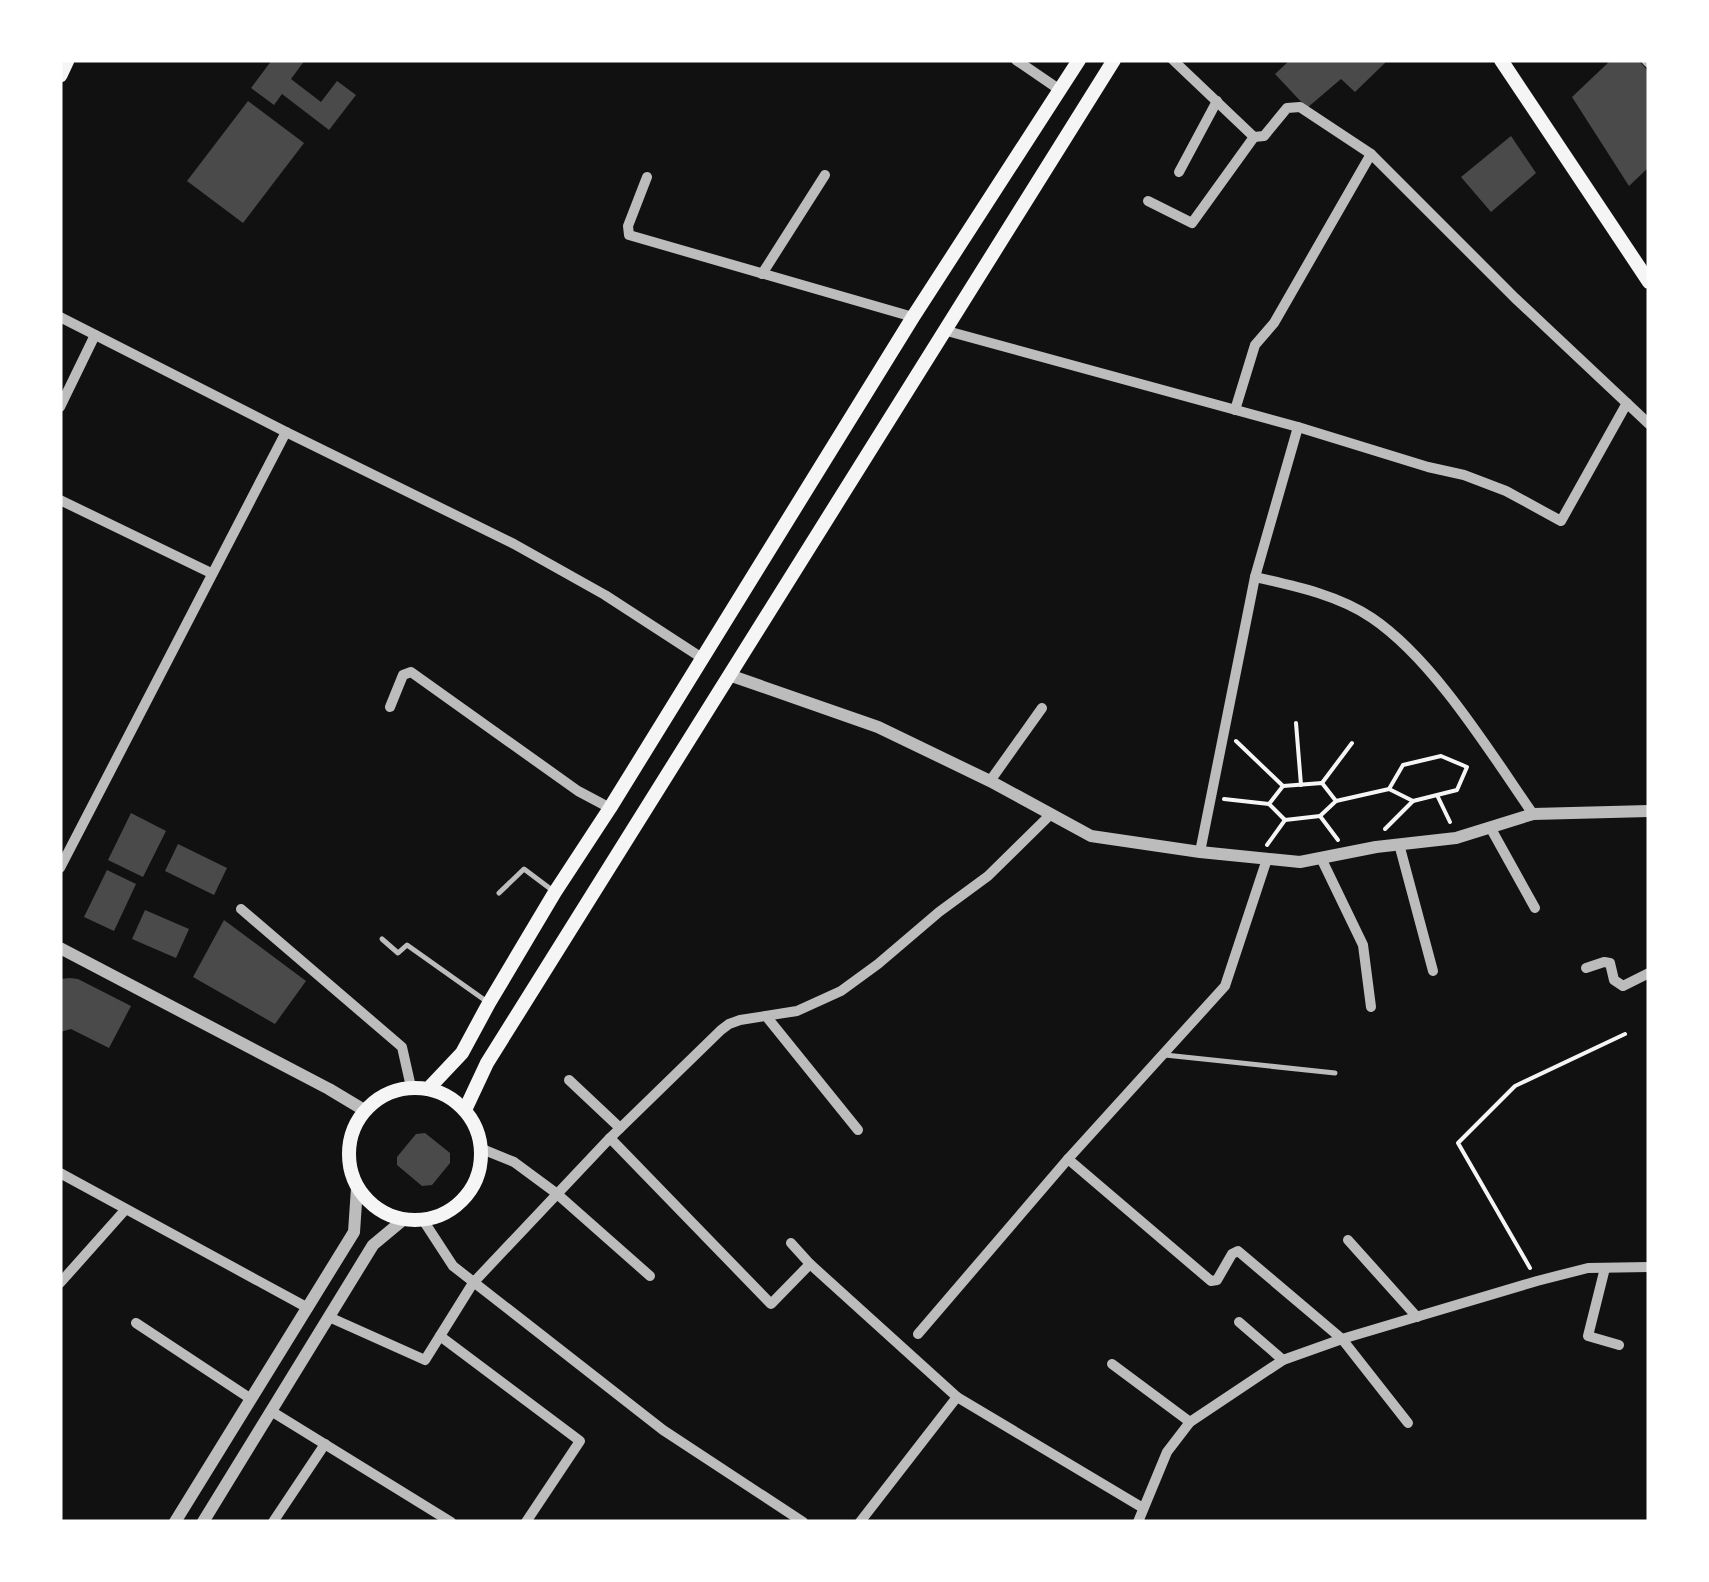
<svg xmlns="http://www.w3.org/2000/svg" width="1709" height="1582" viewBox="0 0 1709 1582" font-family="'DejaVu Sans',sans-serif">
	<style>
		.building { fill: #4a4a4a }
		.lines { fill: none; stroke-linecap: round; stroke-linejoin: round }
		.path { stroke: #f5f5f5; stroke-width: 4 }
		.service { stroke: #bcbcbc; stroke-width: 5 }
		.minor { stroke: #bcbcbc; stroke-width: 10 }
		.tertiary { stroke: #bcbcbc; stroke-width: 12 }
		.secondary { stroke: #f5f5f5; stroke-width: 14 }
		.primary { stroke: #f5f5f5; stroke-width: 15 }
	</style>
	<rect width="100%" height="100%" fill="#111"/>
	<!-- building -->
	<g class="building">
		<polygon points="272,60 305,60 291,79 321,102 337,81 356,95 329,130 282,94 274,105 251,88"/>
		<polygon points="1290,60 1388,60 1355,92 1341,79 1307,108 1275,74"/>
		<polygon points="1611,60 1638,60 1649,72 1649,167 1629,186 1572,97"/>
		<polygon points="248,101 304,143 243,223 187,181"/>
		<polygon points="1511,136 1536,173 1491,212 1461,177"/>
		<polygon points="131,813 166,831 143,877 108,860"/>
		<polygon points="178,844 227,868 214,895 165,871"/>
		<polygon points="107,870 136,884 114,931 84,917"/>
		<polygon points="145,910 189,929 176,958 132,939"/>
		<polygon points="224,920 306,981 275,1024 193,977"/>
		<polygon points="70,978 78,979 131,1006 109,1048 71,1029 60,1032 60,979"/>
		<polygon points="425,1133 450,1153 450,1163 432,1185 422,1186 397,1165 397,1157 416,1134"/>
	</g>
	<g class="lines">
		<!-- path -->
		<g class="path">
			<polyline points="1296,723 1301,785"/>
			<polyline points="1236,741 1283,786"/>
			<polyline points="1322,783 1352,743"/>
			<polyline points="1437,795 1450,822"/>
			<polyline points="1224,799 1269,804 1285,820 1320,816 1336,801 1322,783 1283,786 1269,804"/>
			<polyline points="1336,801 1389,789 1413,801 1457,790 1467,767 1441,756 1403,765 1389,789"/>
			<polyline points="1320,816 1338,840"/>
			<polyline points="1385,829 1413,801"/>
			<polyline points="1267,845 1285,820"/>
			<polyline points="1530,1268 1458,1143 1515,1086 1625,1034"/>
		</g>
		<!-- service -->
		<g class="service">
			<polyline points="499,893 524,869 552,890"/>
			<polyline points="382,939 398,953 407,945 486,1001"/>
			<polyline points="1165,1055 1335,1073"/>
		</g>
		<!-- minor -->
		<g class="minor">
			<polyline points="1016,60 1060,90"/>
			<polyline points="1173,60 1254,137 1264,136 1287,108 1300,107 1371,154 1515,298 1649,424"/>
			<polyline points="1646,60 1649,63"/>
			<polyline points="1179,172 1217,101"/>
			<polyline points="647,177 628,226 629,235 913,317"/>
			<polyline points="1148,201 1192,223 1254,137"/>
			<polyline points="762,274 825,175"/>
			<polyline points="60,317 286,432 514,544 605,595 702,658"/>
			<polyline points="947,331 1298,427 1428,467 1464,475 1506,491 1561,521 1627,403"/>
			<polyline points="60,407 95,335"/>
			<polyline points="1235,410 1255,345 1274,323 1371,154"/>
			<polyline points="60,500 211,573"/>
			<path d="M 1255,577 C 1295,586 1338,595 1372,618 C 1434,660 1490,752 1533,814"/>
			<polyline points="390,707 403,675 411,672 578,791 610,808"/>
			<polyline points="990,781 1042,708"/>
			<polyline points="1490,827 1535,908"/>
			<polyline points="1399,844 1433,971"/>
			<polyline points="1200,852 1255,577 1298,427"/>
			<polyline points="1321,858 1363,945 1371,1007"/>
			<polyline points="60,868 286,432"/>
			<polyline points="241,909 402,1047 411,1087"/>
			<polyline points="1586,968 1604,962 1610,963 1614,980 1623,986 1649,973"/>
			<polyline points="766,1016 858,1130"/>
			<polyline points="569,1080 620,1128"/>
			<polyline points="610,1138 771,1304 810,1264"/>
			<polyline points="482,1149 514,1162 556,1193 650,1276"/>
			<polyline points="1068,1159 1211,1281 1217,1280 1232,1254 1238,1251 1342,1339 1408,1423"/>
			<polyline points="60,1173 308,1308"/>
			<polyline points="423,1220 453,1266 663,1430 803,1522"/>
			<polyline points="1348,1240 1417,1317"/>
			<polyline points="791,1243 810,1264 957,1397 1143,1508"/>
			<polyline points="1605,1268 1588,1336 1619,1345"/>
			<polyline points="60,1283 125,1210"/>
			<polyline points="329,1317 425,1360 473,1283 610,1138 721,1030 729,1024 740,1020 797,1011 841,991 878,964 939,912 988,876 1049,816"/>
			<polyline points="1239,1322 1283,1360"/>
			<polyline points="136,1323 251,1399"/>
			<polyline points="918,1334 1068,1159 1225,986 1267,859"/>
			<polyline points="440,1336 580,1441 526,1522"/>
			<polyline points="1112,1364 1190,1422"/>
			<polyline points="271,1411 451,1522"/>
			<polyline points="273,1522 325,1444"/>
			<polyline points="860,1522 957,1397"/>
			<polyline points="1138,1522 1167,1452 1190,1422 1283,1360 1342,1339 1537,1281 1588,1268 1649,1267"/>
		</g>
		<!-- tertiary -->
		<g class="tertiary">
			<polyline points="729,675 878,727 990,781 1091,836 1200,852 1300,862 1376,847 1456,838 1533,814 1649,811"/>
			<polyline points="60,948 329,1089 364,1110"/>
			<polyline points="175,1522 354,1232 357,1188"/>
			<polyline points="203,1522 373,1245 403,1220"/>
		</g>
		<!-- secondary -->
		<g class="secondary">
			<polyline points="1501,60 1649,282"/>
			<circle cx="415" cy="1154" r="66"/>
			<polyline points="428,1089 462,1053 489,1003 555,892 610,808 913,317 1079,60"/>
			<polyline points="465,1110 487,1063 1114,60"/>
		</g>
		<!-- primary -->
		<polyline class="primary" points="60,75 67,60"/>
	</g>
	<!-- border -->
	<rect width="1709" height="1582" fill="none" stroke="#ffffff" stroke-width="125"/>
</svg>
